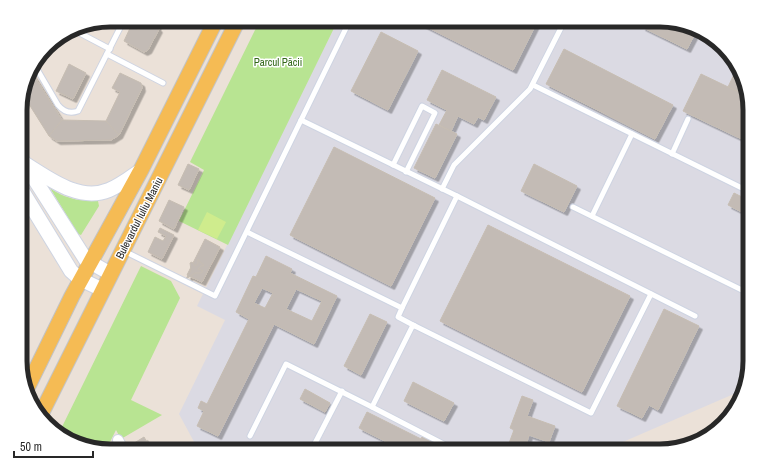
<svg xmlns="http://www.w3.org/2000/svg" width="770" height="471" viewBox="0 0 770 471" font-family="'Archivo Narrow',sans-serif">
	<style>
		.industrial { fill: #dbdae3 }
		.green { fill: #b8e492 }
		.pitch { fill: #cfec8d }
		.building { fill: #c3bbb5; stroke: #c6bdb2; fill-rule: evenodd; filter: url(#shadow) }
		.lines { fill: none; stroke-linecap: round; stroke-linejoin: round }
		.service-casing { stroke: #ced4e2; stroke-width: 7 }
		.minor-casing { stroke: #ced4e2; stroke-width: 12 }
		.secondary-casing { stroke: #ced4e2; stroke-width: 16 }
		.primary-casing { stroke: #c3c3c3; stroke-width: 17 }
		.service { stroke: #fff; stroke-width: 5 }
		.minor { stroke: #fff; stroke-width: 10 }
		.secondary { stroke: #fff; stroke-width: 14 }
		.primary { stroke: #f5bb54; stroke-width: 15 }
		.labels { text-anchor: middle; stroke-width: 3; stroke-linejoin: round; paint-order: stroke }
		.park-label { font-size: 11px; fill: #316617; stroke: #fff }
		.street-label { font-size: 11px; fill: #282828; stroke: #fff }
		.rim { fill: none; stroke: #282828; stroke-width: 5 }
	</style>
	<defs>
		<filter id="shadow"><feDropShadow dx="3.5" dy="3.5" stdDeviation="0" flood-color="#0004"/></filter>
	</defs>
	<rect width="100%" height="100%" fill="#ebe1d8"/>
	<!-- industrial -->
	<polygon class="industrial" points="338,20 660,20 705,32 735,60 750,104 750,366 743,390 602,451 199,451 179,414 225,320 197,306"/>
	<!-- green -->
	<g class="green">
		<polygon points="260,20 338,20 228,245 179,221 204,170 190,162"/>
		<path d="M 50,188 C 58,194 70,199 80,200 C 85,201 91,200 96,200 L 98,201 L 99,206 L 81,235 L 78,234 Z"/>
		<polygon points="141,266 171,281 180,298 131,400 162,415 121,439 116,430 106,450 65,439 59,433"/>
	</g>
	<!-- pitch -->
	<polygon class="pitch" points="207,212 226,222 217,239 198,230"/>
	<!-- building -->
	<g class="building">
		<polygon points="144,20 161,20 157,27 159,29 148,50 144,52 124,41 131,26 139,30"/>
		<polygon points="413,20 538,20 513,70"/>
		<polygon points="642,20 660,20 697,30 687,49 642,27 645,21"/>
		<polygon points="381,32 418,51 388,110 351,91"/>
		<polygon points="564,49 673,105 655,139 546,84"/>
		<polygon points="69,64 86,73 73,99 56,91"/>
		<polygon points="737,68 747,96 728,87"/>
		<polygon points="30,70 62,120 49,136 22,93"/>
		<polygon points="442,70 496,97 484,120 478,117 474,124 458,116 451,131 439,125 447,110 427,100"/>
		<polygon points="120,73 141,83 142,88 119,135 106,121 120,92 112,88"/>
		<polygon points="701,74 747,96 750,104 750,143 683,111"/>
		<polygon points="62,120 106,121 119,135 111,140 57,141 49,136"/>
		<polygon points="436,124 457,134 435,178 414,168"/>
		<polygon points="334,147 435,198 391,286 290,235"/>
		<polygon points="188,164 199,169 189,190 178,185"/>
		<polygon points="534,164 577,186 564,212 521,191"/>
		<polygon points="734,193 750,201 750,216 728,205"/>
		<polygon points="169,200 184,207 174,229 159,221"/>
		<polygon points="488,225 630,296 582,392 440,321"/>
		<polygon points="160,228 174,235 162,259 148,252 155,237 163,241 166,236 158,232"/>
		<polygon points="205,239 220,247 202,282 187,275"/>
		<path d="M 266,256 L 292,269 L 290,273 L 337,296 L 314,344 L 274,324 L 218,436 L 197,426 L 204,411 L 198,408 L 201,401 L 207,404 L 249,319 L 236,312 L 253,276 L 256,277 ZM 262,288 L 273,293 L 265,308 L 254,303 ZM 296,289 L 322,301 L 312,321 L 286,309 Z"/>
		<polygon points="198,259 201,263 204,265 203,266 201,266 198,269 203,271 201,273 195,273 186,279 191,270 190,263 192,262 195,266 198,264"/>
		<polygon points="664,309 699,326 658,410 649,405 642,418 617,406"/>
		<polygon points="370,314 387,322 361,375 344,366"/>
		<polygon points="413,382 454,403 444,421 404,401"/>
		<polygon points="305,389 330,403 325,412 300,399"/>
		<polygon points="522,396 533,400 527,416 555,426 549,442 529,435 524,451 506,451 514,430 510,428"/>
		<polygon points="739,402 738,406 729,414 727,407"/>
		<polygon points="367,412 421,439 422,437 450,451 405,451 359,428"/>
		<polygon points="144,437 151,449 148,451 134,451 131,445"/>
	</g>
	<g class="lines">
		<!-- service casing -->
		<g class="service-casing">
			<g id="service">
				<polyline points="72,29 110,49"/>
				<polyline points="107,54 163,83"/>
				<path d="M 34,64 L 58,105 C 63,111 70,114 78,111 L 124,20"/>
				<polyline points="533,85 750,192"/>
				<polyline points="672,154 688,119"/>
				<polyline points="393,165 422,106 435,113 406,172"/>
				<polyline points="442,189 454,165 530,89 565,20"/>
				<polyline points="457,196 695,316"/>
				<polyline points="573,207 750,294"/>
				<polyline points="592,216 632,134"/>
				<polyline points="247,232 402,308 457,196 301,120"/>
				<polyline points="124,251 215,296 350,20"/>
				<polyline points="402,308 398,317 415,326"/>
				<polyline points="372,407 457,451"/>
				<polyline points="250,436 286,364 372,407 413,325 591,413 651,294"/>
				<polyline points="311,451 342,391"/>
			</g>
		</g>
		<!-- minor casing -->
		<g class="minor-casing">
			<polyline id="minor" points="118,440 124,451"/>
		</g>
		<!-- secondary casing -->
		<g class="secondary-casing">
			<g id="secondary">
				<polyline points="21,158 86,260 111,274"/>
				<path d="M 27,165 C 51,180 80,202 109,190 C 121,185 131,177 141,170"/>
				<polyline points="21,189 71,271 80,279 103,290"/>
			</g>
		</g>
		<!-- primary casing -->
		<g class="primary-casing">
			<g id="primary">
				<polyline points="27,388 72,296 141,170 216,20"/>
				<polyline points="40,416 238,20"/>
			</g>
		</g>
		<!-- service -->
		<use href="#service" class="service"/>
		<!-- minor -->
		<use href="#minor" class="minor"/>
		<!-- secondary -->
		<use href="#secondary" class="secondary"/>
		<!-- primary -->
		<use href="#primary" class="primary"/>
	</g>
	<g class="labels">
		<!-- park labels -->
		<g class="park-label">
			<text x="278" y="66">Parcul Păcii</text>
		</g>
		<!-- street labels -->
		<g class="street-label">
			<text transform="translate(139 218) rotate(-63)" y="4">Bulevardul Iuliu Maniu</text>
		</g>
	</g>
	<!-- crop -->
	<path d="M0 0H770V471H0ZM110 27H660A83 83 0 0 1 743 110V361A83 83 0 0 1 660 444H110A83 83 0 0 1 27 361V110A83 83 0 0 1 110 27Z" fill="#fff" fill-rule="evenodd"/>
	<path class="rim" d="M110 27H660A83 83 0 0 1 743 110V361A83 83 0 0 1 660 444H110A83 83 0 0 1 27 361V110A83 83 0 0 1 110 27Z"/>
	<!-- scale -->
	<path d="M14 451v6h79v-6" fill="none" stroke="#282828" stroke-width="2"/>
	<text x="20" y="451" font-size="12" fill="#282828" stroke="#ffffff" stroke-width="3" paint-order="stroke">50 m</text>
</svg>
